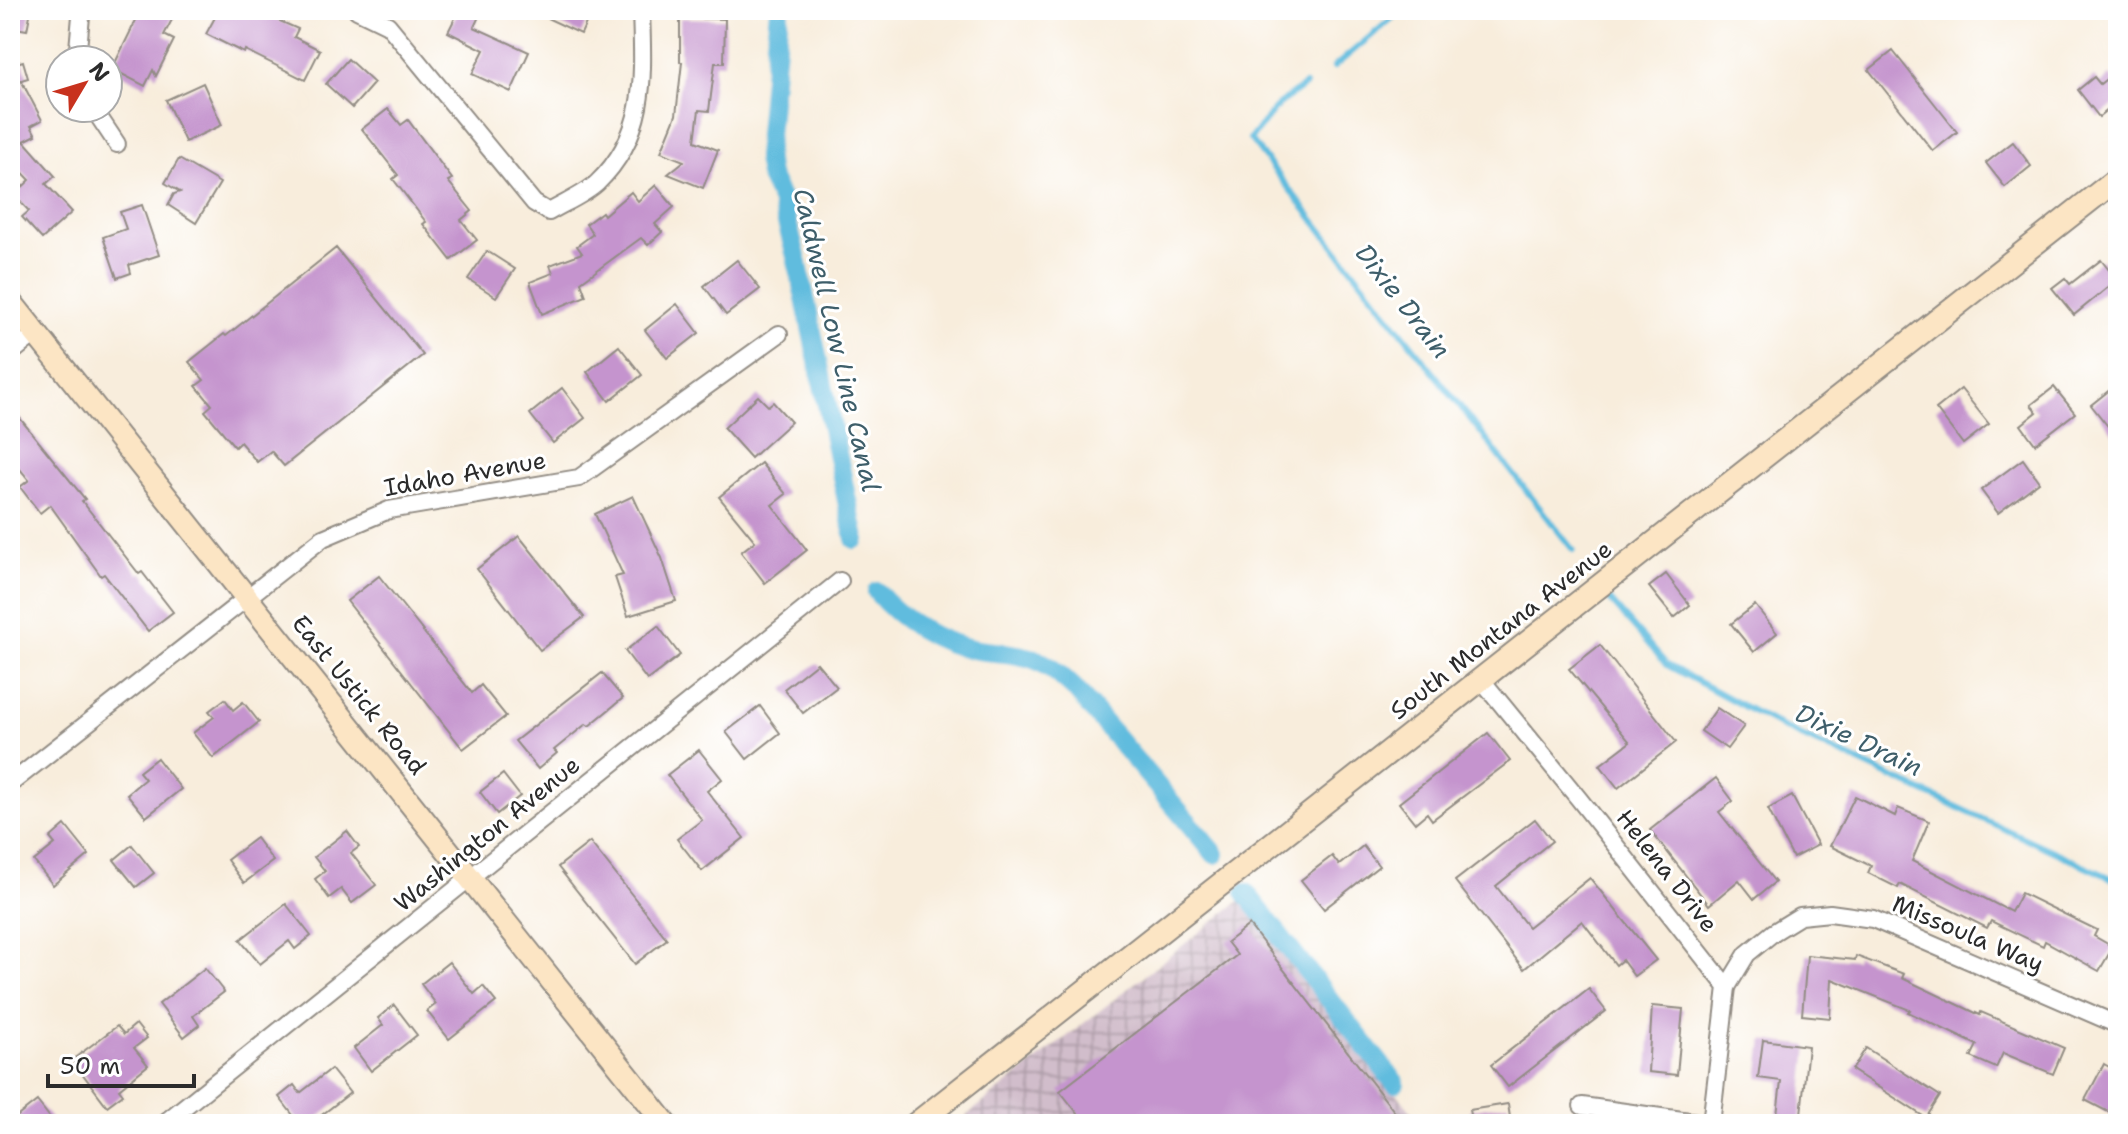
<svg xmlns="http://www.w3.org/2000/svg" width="2128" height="1134" viewBox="0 0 2128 1134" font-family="'Shantell Sans',sans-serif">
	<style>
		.industrial { fill: url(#industrial-grid) }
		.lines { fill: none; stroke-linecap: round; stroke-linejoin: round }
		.stream { stroke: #60bcde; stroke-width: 6 }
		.canal { stroke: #60bcde; stroke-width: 20 }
		.building { fill: #c594ce }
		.street-casing { stroke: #928c84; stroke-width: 20 }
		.secondary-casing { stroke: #928c84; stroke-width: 26 }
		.street { stroke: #fff; stroke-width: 16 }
		.secondary { stroke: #fce5c4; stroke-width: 22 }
		.labels { text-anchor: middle; stroke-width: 6; stroke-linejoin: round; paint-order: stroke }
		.street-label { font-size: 24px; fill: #2b2b2b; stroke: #fff }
		.water-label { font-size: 26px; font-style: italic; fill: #3e5e6a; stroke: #fff }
	</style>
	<defs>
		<pattern id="industrial-grid" width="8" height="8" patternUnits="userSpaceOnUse" patternTransform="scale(2)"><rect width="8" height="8" fill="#d1bdcb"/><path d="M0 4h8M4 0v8" fill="none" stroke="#aa9aa5"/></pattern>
	</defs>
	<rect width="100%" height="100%" fill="#fff"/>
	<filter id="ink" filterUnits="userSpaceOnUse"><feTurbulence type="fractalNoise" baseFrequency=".0125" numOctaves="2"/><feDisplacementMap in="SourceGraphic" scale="16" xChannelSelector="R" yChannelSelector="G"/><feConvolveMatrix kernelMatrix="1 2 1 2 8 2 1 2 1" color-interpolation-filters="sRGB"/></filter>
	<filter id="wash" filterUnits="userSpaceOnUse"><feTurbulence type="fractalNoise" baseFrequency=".006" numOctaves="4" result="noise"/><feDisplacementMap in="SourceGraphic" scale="32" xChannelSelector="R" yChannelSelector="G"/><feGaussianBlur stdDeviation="1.8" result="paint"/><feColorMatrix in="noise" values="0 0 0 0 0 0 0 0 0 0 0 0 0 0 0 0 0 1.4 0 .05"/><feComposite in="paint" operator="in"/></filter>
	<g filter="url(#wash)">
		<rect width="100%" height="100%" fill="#f8eddc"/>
		<!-- industrial -->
		<polygon class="industrial" points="1243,898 1421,1124 956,1124"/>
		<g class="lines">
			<!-- stream -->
			<g class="stream">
				<polyline points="1334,67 1402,10"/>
				<polyline points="1305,85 1280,103 1250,139 1573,550"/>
				<polyline points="1609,599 1667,665 1782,727 2118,881"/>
			</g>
			<!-- canal -->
			<g class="canal">
				<polyline points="779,10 766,158 769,175 781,200 797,260 855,539"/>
				<path d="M 877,592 C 899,619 938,643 972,649 C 992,653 1015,652 1034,659 C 1050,665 1062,677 1074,688 L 1215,854"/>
				<polyline points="1246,893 1395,1083"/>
			</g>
		</g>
		<g id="blocks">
			<!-- building -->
			<g class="building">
				<polygon points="10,10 31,10 27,30 10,27"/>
				<polygon points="141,10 177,10 164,35 174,40 156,76 153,70 145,86 112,69"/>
				<polygon points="219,10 238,17 241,10 255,10 298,29 294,37 320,50 305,80 245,50 244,53 206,34"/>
				<polygon points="459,10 482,10 474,27 529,52 511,92 472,74 484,50 448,32"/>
				<polygon points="530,10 581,10 590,14 581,34"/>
				<polygon points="680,18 725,19 724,63 715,63 709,111 699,110 695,141 718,150 703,188 668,174 684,161 661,152 676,115 682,62 680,62"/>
				<polygon points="1893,51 1957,132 1933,151 1869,70"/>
				<polygon points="10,59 13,64 23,61 28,78 21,80 42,120 31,126 36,135 24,141 55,176 46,184 72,212 42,239 22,217 29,211 14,195 30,180 10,159"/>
				<polygon points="348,59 374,83 352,108 326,84"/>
				<polygon points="2110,76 2118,85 2118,102 2099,117 2078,90 2094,77 2100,84"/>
				<polygon points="203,83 222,125 185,142 166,100"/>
				<polygon points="388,109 401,125 408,120 452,179 448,181 472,211 461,220 477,240 451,260 423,224 426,222 393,179 398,175 362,129"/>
				<polygon points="2013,142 2031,166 2005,187 1986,163"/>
				<polygon points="179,159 220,183 196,223 168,205 174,194 180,192 165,183"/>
				<polygon points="656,185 674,207 655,224 662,232 648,245 641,238 581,282 586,296 542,314 530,282 553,273 550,265 582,253 577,246 593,234 586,224 602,212 604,215 631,192 638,201"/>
				<polygon points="142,205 159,255 129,265 131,273 117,278 103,237 126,229 120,212"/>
				<polygon points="336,248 423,355 284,466 271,451 257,462 240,442 235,447 205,411 212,405 196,386 204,380 189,362 224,334 226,336"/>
				<polygon points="487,251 515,269 496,297 468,279"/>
				<polygon points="737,260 760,289 726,315 704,286"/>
				<polygon points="2101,260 2117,280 2074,315 2052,288 2065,278 2070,284"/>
				<polygon points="677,304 699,333 667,358 645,330"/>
				<polygon points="619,346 642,375 609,401 587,372"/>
				<polygon points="2054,387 2075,413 2035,444 2021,425 2037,412 2031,405"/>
				<polygon points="562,388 585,418 553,443 530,414"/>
				<polygon points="1961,389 1989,424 1963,444 1936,409"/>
				<polygon points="2111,389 2118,398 2118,439 2091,405"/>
				<polygon points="758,396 768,406 773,402 791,422 751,458 724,428"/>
				<polygon points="10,406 85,499 82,501 139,574 142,572 173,612 148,631 104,574 101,576 50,505 40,513 20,487 29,480 10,457"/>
				<polygon points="2023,459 2039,482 1998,513 1981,490"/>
				<polygon points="761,463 786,494 772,505 807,550 765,583 741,552 755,541 719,497"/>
				<polygon points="633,496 662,558 676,601 628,616 615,577 623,575 595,514"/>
				<polygon points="519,536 584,617 540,650 477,569"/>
				<polygon points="1666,574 1690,605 1674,618 1649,587"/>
				<polygon points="379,576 472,693 481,685 506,716 463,749 347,601"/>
				<polygon points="1755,605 1777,633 1754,652 1731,624"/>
				<polygon points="658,626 680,655 647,680 625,651"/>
				<polygon points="1600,645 1676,742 1618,788 1600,765 1630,742 1569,669"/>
				<polygon points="817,663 837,687 803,713 784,689"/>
				<polygon points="602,673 623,698 589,726 586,724 554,750 557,753 538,769 515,741"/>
				<polygon points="225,699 233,710 243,702 259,722 213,758 193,733 214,717 209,711"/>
				<polygon points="760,706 780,733 747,759 726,732"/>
				<polygon points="1717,708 1744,726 1727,749 1701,731"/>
				<polygon points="1488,733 1510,761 1432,820 1427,813 1415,823 1399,803"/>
				<polygon points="699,750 722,779 707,791 744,838 702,871 677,839 702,820 667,775"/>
				<polygon points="157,758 181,789 146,817 127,794 145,779 139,772"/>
				<polygon points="503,774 520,796 497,814 480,792"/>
				<polygon points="1716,778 1733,801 1719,812 1775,882 1754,899 1739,880 1709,905 1650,830"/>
				<polygon points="1792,796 1818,845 1793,858 1768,809"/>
				<polygon points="1855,796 1895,816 1898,808 1929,821 1912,861 2011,912 2021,893 2097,930 2094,936 2113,947 2099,971 2045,941 2043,946 1991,921 1987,928 1900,884 1898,888 1868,873 1871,866 1830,846"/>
				<polygon points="1535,819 1552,841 1496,886 1528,927 1590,878 1656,960 1634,976 1622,960 1616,965 1582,921 1524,969 1455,881"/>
				<polygon points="65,825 89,855 53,885 34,861 55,844 50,838"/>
				<polygon points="347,831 359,847 351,853 376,885 352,903 341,889 329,898 315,879 325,871 314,857"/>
				<polygon points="256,838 273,861 244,883 227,860"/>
				<polygon points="590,842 667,939 635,964 558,867"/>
				<polygon points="132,845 154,873 136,887 114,860"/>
				<polygon points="1363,846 1379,866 1324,909 1301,880 1332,856 1339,865"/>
				<polygon points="286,904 311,936 295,949 289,941 260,964 240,940"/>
				<polygon points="1249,925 1404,1124 1086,1124 1060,1091 1237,955 1227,942"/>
				<polygon points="1807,955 1855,960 1856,956 1904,974 1902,978 1980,1015 1981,1012 2064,1048 2053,1074 2003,1053 1996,1068 1971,1057 1977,1045 1908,1012 1910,1010 1832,979 1830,1018 1802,1015"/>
				<polygon points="449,962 474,994 483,986 496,1002 449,1039 427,1011 436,1004 421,984"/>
				<polygon points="205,968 224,992 193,1016 199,1025 184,1037 159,1004"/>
				<polygon points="1589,989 1606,1011 1508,1087 1491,1065"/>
				<polygon points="394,1005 417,1035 371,1071 354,1048 383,1025 378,1018"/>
				<polygon points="1652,1006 1683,1009 1677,1075 1648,1072"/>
				<polygon points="136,1024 147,1038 134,1048 148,1065 119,1089 123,1094 107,1106 72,1060 117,1026 124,1034"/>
				<polygon points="1763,1040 1808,1046 1800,1124 1776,1124 1781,1081 1758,1078"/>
				<polygon points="1866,1048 1940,1096 1926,1118 1852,1070"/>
				<polygon points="2104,1064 2118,1072 2118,1117 2085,1100"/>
				<polygon points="331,1069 350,1093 310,1124 300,1124 279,1097 294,1085 300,1093"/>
				<polygon points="37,1101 55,1124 10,1124 10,1122"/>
				<polygon points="1508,1104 1511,1124 1472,1124 1469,1110"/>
			</g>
		</g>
	</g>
	<g filter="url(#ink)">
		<use href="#blocks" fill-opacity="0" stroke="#928c84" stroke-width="2"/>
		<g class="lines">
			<!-- street casing -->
			<g class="street-casing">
				<g id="street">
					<path d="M 357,10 L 388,25 L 534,203 L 549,212 C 564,203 584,195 597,183 C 648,134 643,75 641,10"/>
					<polyline points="77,60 81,16 84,10"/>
					<polyline points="93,108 117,144"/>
					<polyline points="10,354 36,333"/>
					<polyline points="1481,679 1579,799 1727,987 1711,1124"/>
					<polyline points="10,784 323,538 389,510 579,478 779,334"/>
					<polyline points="1727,987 1747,954 1774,932 1800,916 1830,913 1873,919 2118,1025"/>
					<polyline points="1582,1106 1711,1124"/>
					<polyline points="163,1124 840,581"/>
				</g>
			</g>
			<!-- secondary casing -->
			<g class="secondary-casing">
				<g id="secondary">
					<polyline points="10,301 666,1124"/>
					<polyline points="916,1124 2118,178"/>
				</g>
			</g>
			<!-- street -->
			<use href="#street" class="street"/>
			<!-- secondary -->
			<use href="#secondary" class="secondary"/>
		</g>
	</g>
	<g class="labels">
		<!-- street labels -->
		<g class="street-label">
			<text transform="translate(465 474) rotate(-10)" y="8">Idaho Avenue</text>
			<text transform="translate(1501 630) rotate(-38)" y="8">South Montana Avenue</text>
			<text transform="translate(359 695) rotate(51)" y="8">East Ustick Road</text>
			<text transform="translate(487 834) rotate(-39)" y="8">Washington Avenue</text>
			<text transform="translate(1667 871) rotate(52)" y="8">Helena Drive</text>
			<text transform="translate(1968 934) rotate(23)" y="8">Missoula Way</text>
		</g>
		<!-- water labels -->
		<g class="water-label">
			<text transform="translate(1403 301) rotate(52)" y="9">Dixie Drain</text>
			<text transform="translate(837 340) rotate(77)" y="9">Caldwell Low Line Canal</text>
			<text transform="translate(1859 740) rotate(25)" y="9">Dixie Drain</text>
		</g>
	</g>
	<!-- margin -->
	<rect width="2128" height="1134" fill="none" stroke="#fff" stroke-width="40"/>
	<!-- north arrow -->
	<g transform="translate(84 84) rotate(52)"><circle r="38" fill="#ffffff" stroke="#aaaaaa" stroke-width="2"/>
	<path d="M0-6L14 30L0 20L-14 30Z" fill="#c8321e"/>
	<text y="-12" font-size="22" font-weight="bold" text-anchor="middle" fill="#2b2b2b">N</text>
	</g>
	<!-- scale -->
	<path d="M48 1074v12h146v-12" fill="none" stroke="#2b2b2b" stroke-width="4"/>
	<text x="60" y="1074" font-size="24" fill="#2b2b2b" stroke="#ffffff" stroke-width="6" paint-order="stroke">50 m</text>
</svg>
